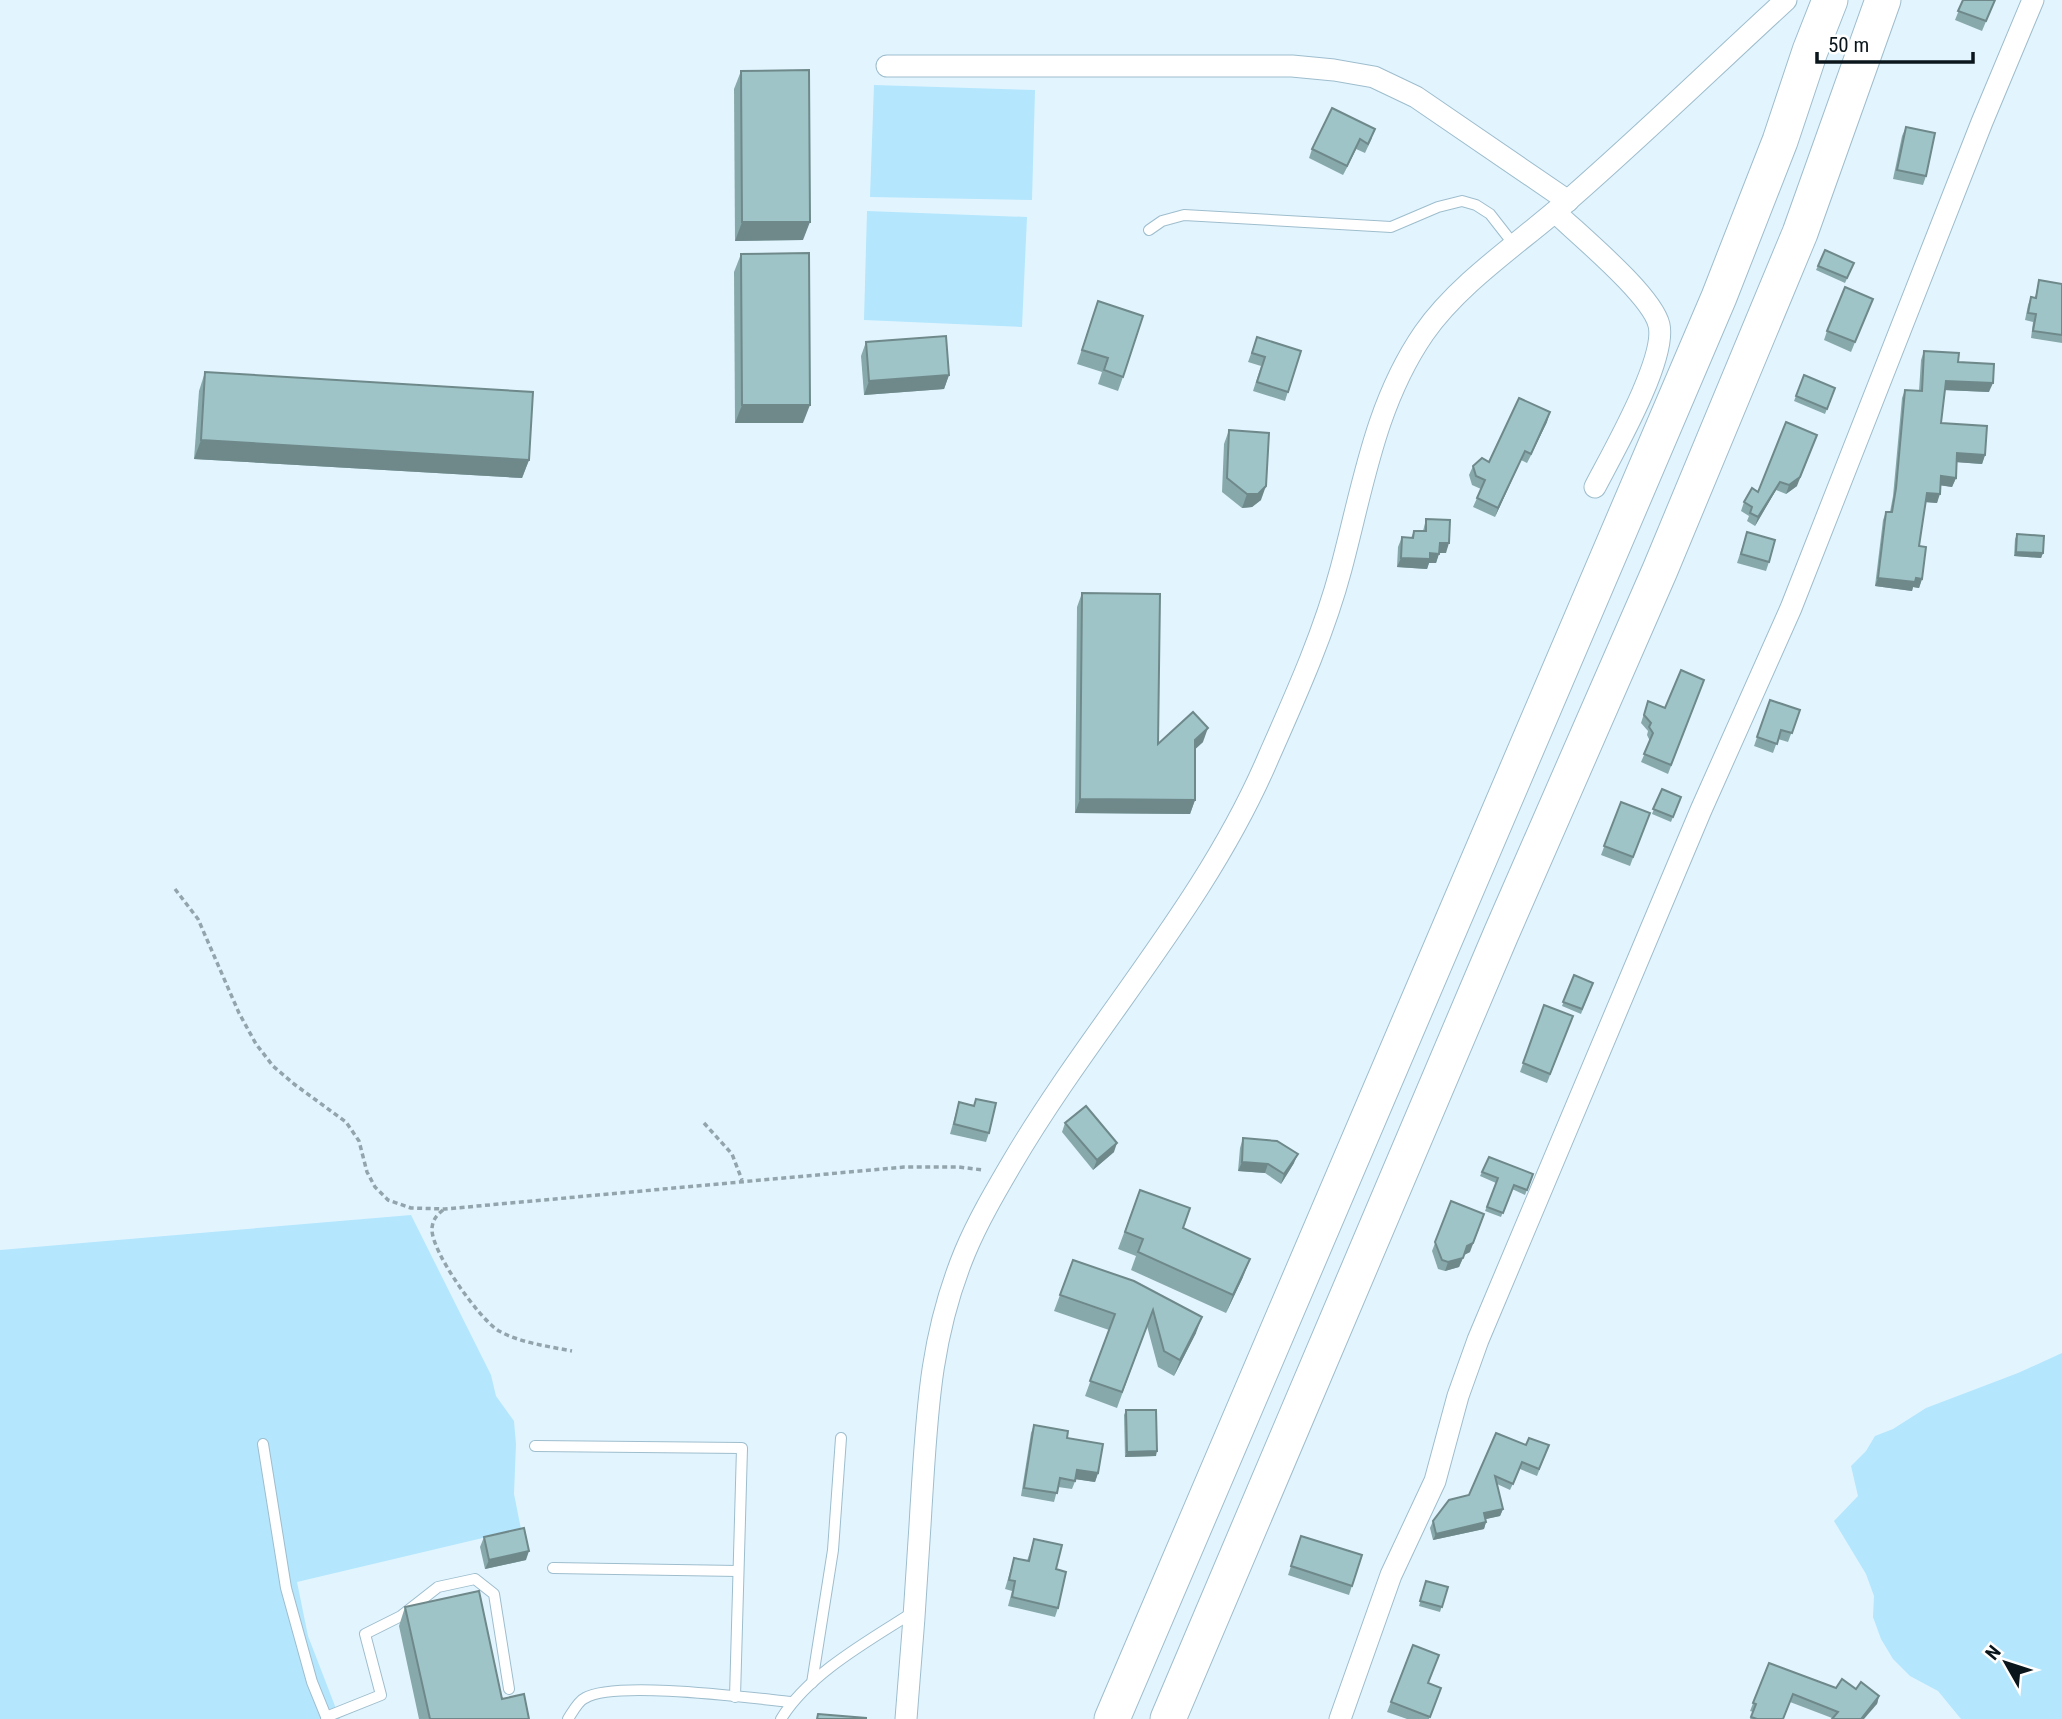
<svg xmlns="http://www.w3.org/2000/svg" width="2062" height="1719" viewBox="0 0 2062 1719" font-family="'Roboto Condensed',sans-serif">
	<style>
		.green { fill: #b4e6fd }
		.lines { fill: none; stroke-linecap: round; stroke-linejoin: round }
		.service-casing { stroke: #9ebdcd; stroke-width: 12 }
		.minor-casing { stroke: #9ebdcd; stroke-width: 23 }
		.trunk-casing { stroke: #9ebdcd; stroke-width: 37 }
		.path { stroke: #93a4ac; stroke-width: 3.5; stroke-dasharray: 5 3.5; stroke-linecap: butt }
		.service { stroke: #fff; stroke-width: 10 }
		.minor { stroke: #fff; stroke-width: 21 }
		.trunk { stroke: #fff; stroke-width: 35 }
		.wall { fill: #88a9ab }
		.shaded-wall { fill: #6f898b }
		.building { fill: #9ec4c7; stroke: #6f898b; stroke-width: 2 }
	</style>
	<rect width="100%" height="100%" fill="#e2f5ff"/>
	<!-- green -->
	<g class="green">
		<polygon points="874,85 1035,90 1032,200 870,197"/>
		<polygon points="867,211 1027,217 1022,327 864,320"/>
		<polygon points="411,1215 491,1375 496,1396 514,1421 516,1444 514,1494 521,1529 297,1582 308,1636 340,1719 0,1719 0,1250"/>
		<polygon points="2062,1353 2062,1719 1961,1719 1938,1691 1910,1676 1893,1659 1881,1639 1873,1617 1874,1596 1866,1574 1834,1521 1858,1496 1851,1466 1866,1451 1875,1436 1893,1429 1926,1408 2018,1373"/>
	</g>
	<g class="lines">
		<!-- service casing -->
		<g class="service-casing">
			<g id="service">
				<polyline points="1149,230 1162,221 1184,215 1391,227 1438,207 1462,201 1476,205 1490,214 1515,246"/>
				<polyline points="263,1444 286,1588 312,1682 327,1719"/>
				<polyline points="535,1446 742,1448 735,1697"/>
				<polyline points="553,1568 738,1571"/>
				<polyline points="812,1683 833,1550 841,1438"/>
				<polyline points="326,1717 381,1695 365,1634 401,1616 438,1587 475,1579 494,1594 509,1689"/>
				<path d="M 568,1719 C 572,1713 578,1701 585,1698 C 615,1680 751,1698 791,1702"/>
				<path d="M 781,1719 C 809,1673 870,1640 915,1611"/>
			</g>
		</g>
		<!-- minor casing -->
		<g class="minor-casing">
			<g id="minor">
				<polyline points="887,66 1292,66 1334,70 1374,77 1416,97 1568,201"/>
				<path d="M 1555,212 C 1579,235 1652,295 1659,325 C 1667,359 1612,454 1595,487"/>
				<path d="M 906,1719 C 912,1649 917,1579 921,1508 C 927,1416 929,1339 965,1252 C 978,1221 995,1192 1012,1163 C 1093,1025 1206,905 1269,756 C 1296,695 1324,633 1341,569 C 1363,487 1375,404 1424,333 C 1459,283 1518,244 1564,204 C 1640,138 1712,68 1786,0"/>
				<polyline points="1340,1719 1391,1575 1435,1481 1458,1396 1478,1340 1701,810 1791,608 1982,122 2033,0"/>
			</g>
		</g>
		<!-- trunk casing -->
		<g class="trunk-casing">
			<g id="trunk">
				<polyline points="1112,1719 1719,297 1780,141 1810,51 1830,0"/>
				<polyline points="1168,1719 1501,934 1660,570 1800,233 1883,0"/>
			</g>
		</g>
		<!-- path -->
		<g class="path">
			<polyline points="175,889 198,919 239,1013 256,1044 273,1066 294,1084 346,1122 359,1141 367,1172 375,1187 388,1200 411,1208 445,1209 904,1167 959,1167 983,1170"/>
			<polyline points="704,1123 732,1154 742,1180"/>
			<path d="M 443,1210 C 437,1215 433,1219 432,1228 C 430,1250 479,1319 499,1331 C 521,1343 547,1346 572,1351"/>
		</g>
		<!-- service -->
		<use href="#service" class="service"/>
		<!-- minor -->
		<use href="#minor" class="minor"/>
		<!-- trunk -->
		<use href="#trunk" class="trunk"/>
	</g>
	<!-- wall -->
	<g class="wall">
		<polygon points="1963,0 1995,0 1982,31 1955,20"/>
		<polygon points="741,71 803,240 735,241 734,89"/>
		<polygon points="1332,108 1372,138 1365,153 1356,149 1343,175 1309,158 1312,149"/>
		<polygon points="1906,127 1926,176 1923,185 1893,179 1902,136"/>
		<polygon points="1825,250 1854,263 1845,283 1816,270"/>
		<polygon points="741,254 803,423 735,423 734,272"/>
		<polygon points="2039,280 2062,284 2062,343 2031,338 2033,322 2025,320 2028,305 2031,297 2035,298"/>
		<polygon points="1873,299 1851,352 1824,340 1827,331"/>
		<polygon points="1093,315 1123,377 1118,391 1098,384 1102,372 1077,364"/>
		<polygon points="1257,337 1301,351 1285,401 1253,391 1261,366 1248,362"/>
		<polygon points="866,342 949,375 944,389 864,395 861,356"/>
		<polygon points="1924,351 1958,362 1989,392 1945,390 1941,423 1985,455 1982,464 1957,462 1956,478 1952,487 1940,485 1937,503 1926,502 1919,546 1922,579 1919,588 1913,587 1912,591 1875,586 1883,520 1886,512 1890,512 1893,496 1902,398 1905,390 1919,391 1921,360"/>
		<polygon points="205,372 529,460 522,478 194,459 199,391"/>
		<polygon points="1804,375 1835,388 1825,414 1794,401"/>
		<polygon points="1547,422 1527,463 1521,460 1495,517 1473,507 1481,489 1472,485 1469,475 1473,466 1489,462"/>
		<polygon points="1786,422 1797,486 1786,494 1776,490 1755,526 1747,521 1749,516 1741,511 1744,502 1758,492"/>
		<polygon points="1229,430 1261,500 1252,507 1242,508 1222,492 1224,444"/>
		<polygon points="1426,519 1446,553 1439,553 1436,563 1429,563 1427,569 1397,567 1398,547 1402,537 1411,538 1414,531 1423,531"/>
		<polygon points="1747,532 1769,562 1766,571 1737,563"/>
		<polygon points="2017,534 2043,553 2041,558 2014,556 2015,539"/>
		<polygon points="1082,593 1158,744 1203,742 1195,749 1195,800 1190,814 1075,813 1077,607"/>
		<polygon points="1704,680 1668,774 1641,762 1650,741 1647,735 1648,731 1641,723 1648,701 1665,708"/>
		<polygon points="1770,700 1800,710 1788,742 1778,739 1773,753 1754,746"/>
		<polygon points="1662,789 1681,797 1671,822 1652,814"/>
		<polygon points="1621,802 1650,813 1630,866 1601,855"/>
		<polygon points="1574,975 1593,983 1581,1014 1562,1006"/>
		<polygon points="1544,1005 1573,1016 1547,1083 1520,1072"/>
		<polygon points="976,1099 989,1133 986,1142 950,1134 959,1102 974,1105"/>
		<polygon points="1065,1123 1114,1152 1093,1170 1062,1132"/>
		<polygon points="1243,1138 1294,1163 1281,1184 1265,1173 1238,1171 1240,1148"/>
		<polygon points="1489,1157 1533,1174 1525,1195 1512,1189 1501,1217 1485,1211 1496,1183 1480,1176"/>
		<polygon points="1140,1190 1183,1228 1243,1277 1226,1313 1131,1270 1136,1256 1118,1249"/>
		<polygon points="1451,1201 1470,1252 1464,1255 1459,1267 1445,1271 1438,1269 1432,1251"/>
		<polygon points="1073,1260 1196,1333 1174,1376 1158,1367 1147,1326 1117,1408 1085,1396 1109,1330 1054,1311"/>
		<polygon points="1126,1410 1156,1456 1125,1457 1124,1415"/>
		<polygon points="1034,1425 1067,1438 1098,1473 1095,1482 1076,1479 1072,1489 1058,1487 1054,1502 1021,1496 1031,1433"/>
		<polygon points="1526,1445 1549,1445 1537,1476 1520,1469 1510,1490 1497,1484 1503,1509 1500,1516 1485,1519 1486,1522 1484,1529 1433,1540 1430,1528 1433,1521 1469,1495"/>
		<polygon points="1301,1536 1362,1555 1349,1595 1288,1575"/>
		<polygon points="484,1537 526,1560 485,1569 480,1547"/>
		<polygon points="1034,1539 1056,1569 1058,1608 1055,1617 1008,1606 1012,1591 1005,1589 1014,1558 1027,1561"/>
		<polygon points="1426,1581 1448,1587 1440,1612 1419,1606"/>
		<polygon points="405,1607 502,1699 529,1719 419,1719 399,1626"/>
		<polygon points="1413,1645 1429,1684 1441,1688 1429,1719 1407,1719 1387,1712"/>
		<polygon points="1769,1663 1836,1688 1856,1689 1879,1696 1877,1704 1832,1718 1790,1702 1783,1719 1750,1719 1753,1712 1750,1711"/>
	</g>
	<!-- shaded-wall -->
	<g class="shaded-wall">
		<polygon points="1360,139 1356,149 1343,175 1347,166"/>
		<polygon points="742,222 810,222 803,240 735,241"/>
		<polygon points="949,375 944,389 864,395 869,381"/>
		<polygon points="1946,381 1993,383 1989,392 1943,390"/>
		<polygon points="742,405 810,405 803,423 735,423"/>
		<polygon points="1550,412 1547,422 1527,463 1531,454"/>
		<polygon points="1817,435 1797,486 1786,494 1789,485"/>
		<polygon points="201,440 529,460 522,478 194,459"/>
		<polygon points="1525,451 1521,460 1495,517 1498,508"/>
		<polygon points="1957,453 1985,455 1982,464 1954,462"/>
		<polygon points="1941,476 1956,478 1952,487 1938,485"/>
		<polygon points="1780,482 1776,490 1755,526 1758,517"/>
		<polygon points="1266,486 1261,500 1252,507 1242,508 1247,494"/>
		<polygon points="1927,493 1940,494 1937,503 1924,502"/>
		<polygon points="1440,543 1449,543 1446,553 1436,553"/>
		<polygon points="2016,552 2043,553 2041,558 2014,556"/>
		<polygon points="1430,553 1439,554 1436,563 1429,563 1427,569 1397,567 1401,558"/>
		<polygon points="1878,578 1916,578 1922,579 1919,588 1913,587 1912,591 1875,586"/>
		<polygon points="1208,728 1203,742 1190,754 1195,740"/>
		<polygon points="1080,799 1195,800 1190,814 1075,813"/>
		<polygon points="1117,1143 1114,1152 1093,1170 1097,1160"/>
		<polygon points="1298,1154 1294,1163 1281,1184 1284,1174"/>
		<polygon points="1242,1162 1268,1164 1265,1173 1238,1171"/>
		<polygon points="1481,1223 1470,1252 1464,1255 1467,1246"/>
		<polygon points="1463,1258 1459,1267 1445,1271 1448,1262"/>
		<polygon points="1250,1259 1243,1277 1226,1313 1233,1295"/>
		<polygon points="1202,1317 1196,1333 1174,1376 1180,1360"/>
		<polygon points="1157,1451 1156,1456 1125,1457 1127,1452"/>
		<polygon points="1077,1470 1098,1473 1095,1482 1074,1479"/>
		<polygon points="1503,1509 1500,1516 1482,1520 1484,1513"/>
		<polygon points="1486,1522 1484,1529 1433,1540 1436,1534"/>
		<polygon points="529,1551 526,1560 485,1569 489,1560"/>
		<polygon points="1879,1696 1877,1704 1864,1719 1861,1719"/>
	</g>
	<!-- building -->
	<g class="building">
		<polygon points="1963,0 1995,0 1986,21 1958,11"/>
		<polygon points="809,70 810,222 742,222 741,71"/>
		<polygon points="1332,108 1375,129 1368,144 1360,139 1347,166 1312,149"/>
		<polygon points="1906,127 1935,133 1926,176 1897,170"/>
		<polygon points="1825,250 1854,263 1847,278 1818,266"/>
		<polygon points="809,253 810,405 742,405 741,254"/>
		<polygon points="2039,280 2062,284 2062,335 2033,331 2036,314 2028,313 2031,297 2036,298"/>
		<polygon points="1845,287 1873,299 1855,342 1827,331"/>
		<polygon points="1098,301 1143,316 1123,377 1104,370 1108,358 1082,350"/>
		<polygon points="946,336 949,375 869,381 866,342"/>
		<polygon points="1257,337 1301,351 1288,392 1257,382 1265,357 1252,353"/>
		<polygon points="1924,351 1959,353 1958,362 1994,364 1993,383 1946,381 1941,423 1987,426 1985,455 1957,453 1956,478 1941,476 1940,494 1927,493 1919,546 1926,547 1922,579 1916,578 1915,582 1878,578 1886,512 1892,512 1896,488 1905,390 1922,391"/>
		<polygon points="205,372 533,392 529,460 201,440"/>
		<polygon points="1804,375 1835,388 1827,409 1796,396"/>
		<polygon points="1519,398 1550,412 1531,454 1525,451 1498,508 1477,498 1485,480 1476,476 1473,466 1482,458 1489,462"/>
		<polygon points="1786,422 1817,435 1800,477 1789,485 1780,482 1758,517 1750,513 1752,507 1744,502 1752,488 1758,492"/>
		<polygon points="1229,430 1269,433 1266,486 1258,494 1247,494 1227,478"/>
		<polygon points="1426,519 1450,520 1449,543 1440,543 1439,554 1430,553 1430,559 1401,558 1402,537 1413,538 1414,531 1426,531"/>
		<polygon points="1747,532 1775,540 1769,562 1741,554"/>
		<polygon points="2017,534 2044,536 2043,553 2016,552"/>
		<polygon points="1082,593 1160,594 1158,744 1193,712 1208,728 1195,740 1195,800 1080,799"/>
		<polygon points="1681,670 1704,680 1671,765 1644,754 1653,733 1649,727 1651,723 1644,715 1648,701 1665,708"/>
		<polygon points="1770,700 1800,710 1792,733 1781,730 1777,744 1757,737"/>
		<polygon points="1662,789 1681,797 1673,817 1653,809"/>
		<polygon points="1621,802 1650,813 1633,857 1604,846"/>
		<polygon points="1574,975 1593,983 1582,1009 1563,1002"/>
		<polygon points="1544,1005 1573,1016 1550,1074 1523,1063"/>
		<polygon points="976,1099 996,1103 989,1133 954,1124 959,1102 974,1106"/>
		<polygon points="1086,1106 1117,1143 1097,1160 1065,1123"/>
		<polygon points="1243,1138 1277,1141 1298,1154 1284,1174 1268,1164 1242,1162"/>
		<polygon points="1489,1157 1533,1174 1527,1190 1514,1185 1503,1213 1487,1207 1498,1178 1482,1172"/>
		<polygon points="1140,1190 1190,1208 1183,1228 1250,1259 1233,1295 1138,1252 1143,1239 1125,1232"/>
		<polygon points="1451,1201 1484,1214 1473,1243 1467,1246 1463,1258 1448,1262 1442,1260 1435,1242"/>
		<polygon points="1073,1260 1134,1281 1202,1317 1180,1360 1164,1351 1153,1310 1122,1392 1090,1381 1115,1314 1060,1295"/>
		<polygon points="1126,1410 1156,1410 1157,1451 1127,1452"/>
		<polygon points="1034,1425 1068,1431 1067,1438 1103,1444 1098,1473 1077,1470 1075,1481 1060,1478 1057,1493 1024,1488"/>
		<polygon points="1496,1433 1526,1445 1529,1438 1549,1445 1539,1469 1522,1462 1513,1484 1495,1476 1503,1509 1484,1513 1486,1522 1436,1534 1433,1521 1449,1500 1469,1495"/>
		<polygon points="524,1528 529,1551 489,1560 484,1537"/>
		<polygon points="1301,1536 1362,1555 1352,1586 1291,1566"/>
		<polygon points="1034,1539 1062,1545 1056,1569 1066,1572 1058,1608 1012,1597 1015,1581 1009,1580 1014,1558 1029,1561"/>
		<polygon points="1426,1581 1448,1587 1442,1607 1420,1601"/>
		<polygon points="479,1591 502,1699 524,1694 529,1719 430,1719 405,1607"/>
		<polygon points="1413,1645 1439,1655 1428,1683 1441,1688 1430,1717 1391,1702"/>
		<polygon points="1769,1663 1836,1688 1842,1679 1856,1689 1861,1682 1879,1696 1861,1719 1832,1719 1838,1712 1793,1694 1783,1719 1757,1719 1751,1717 1756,1704 1753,1703"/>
		<polygon points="818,1714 866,1718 866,1719 817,1719"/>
	</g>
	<!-- north arrow -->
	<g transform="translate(2006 1663) rotate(309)" stroke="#ffffff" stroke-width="5" paint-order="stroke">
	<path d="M0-5L12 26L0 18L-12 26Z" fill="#0a161c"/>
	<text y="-10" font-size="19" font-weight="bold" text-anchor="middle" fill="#0a161c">N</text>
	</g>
	<!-- scale -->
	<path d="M1817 52v10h156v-10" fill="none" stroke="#0a161c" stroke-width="3.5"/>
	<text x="1828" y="52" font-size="21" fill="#0a161c" stroke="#ffffff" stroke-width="5" paint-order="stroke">50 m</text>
</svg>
